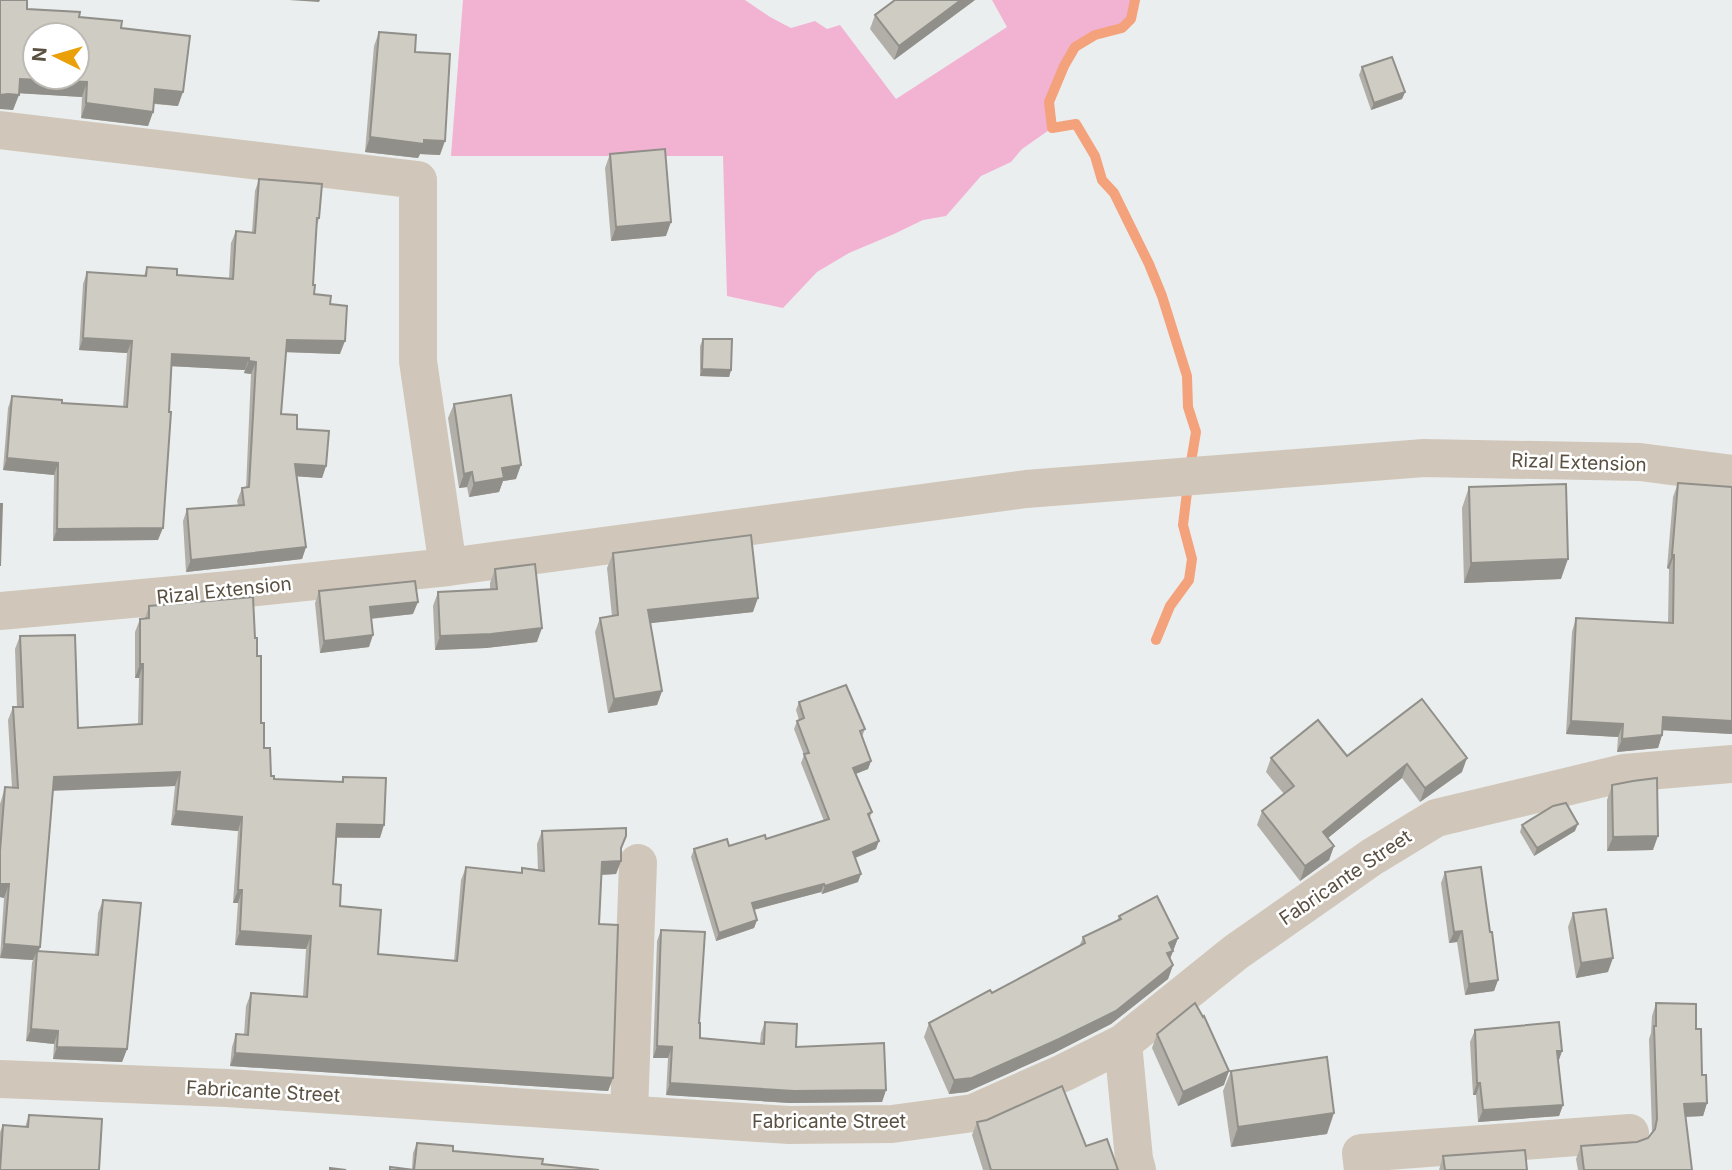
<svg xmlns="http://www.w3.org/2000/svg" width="1732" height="1170" viewBox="0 0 1732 1170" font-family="Inter,sans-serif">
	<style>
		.green { fill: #f2b3d3 }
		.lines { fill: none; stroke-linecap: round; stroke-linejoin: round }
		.stream { stroke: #f3a27c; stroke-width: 10 }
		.minor { stroke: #d0c7ba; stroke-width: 38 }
		.wall { fill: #b2afa9 }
		.shaded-wall { fill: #918f89 }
		.building { fill: #cfccc4; stroke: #918f89; stroke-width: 2; fill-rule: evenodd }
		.labels { text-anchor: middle; stroke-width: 5; stroke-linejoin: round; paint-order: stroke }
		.street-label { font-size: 19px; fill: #5a5042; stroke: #fff }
	</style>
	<rect width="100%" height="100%" fill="#ebeeee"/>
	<!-- green -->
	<polygon class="green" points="463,0 745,0 770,17 791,28 815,21 827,29 840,25 896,99 1007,27 992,0 1135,0 1131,19 1122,28 1095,35 1075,47 1064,66 1049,102 1052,128 1022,149 1011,162 981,176 946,216 923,220 894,234 849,253 817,272 783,308 727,296 723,156 451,156"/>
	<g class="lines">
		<!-- stream -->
		<polyline class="stream" points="1135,0 1131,19 1122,28 1095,35 1075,47 1064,66 1049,102 1052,128 1076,124 1095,156 1102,180 1114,193 1149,264 1162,296 1187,376 1188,407 1196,432 1190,468 1183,525 1192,559 1189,580 1170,606 1156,640"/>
		<!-- minor -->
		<g class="minor">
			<polyline points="0,130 418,180 418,361 448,567"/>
			<polyline points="0,611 229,590 448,567 1026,489 1424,458 1640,462 1732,474"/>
			<polyline points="1123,1043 1134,1159 1137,1170"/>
			<polyline points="0,1079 227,1088 789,1125 892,1124 973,1113 1063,1073 1123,1043 1236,952 1372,857 1436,818 1624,773 1732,764"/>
			<polyline points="629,1113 638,863"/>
			<polyline points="1363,1170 1361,1153 1630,1133"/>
		</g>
	</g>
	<!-- wall -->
	<g class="wall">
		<polygon points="975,0 894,60 870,29 875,15"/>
		<polygon points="27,9 79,17 121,28 178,106 154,104 153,112 148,126 81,118 82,97 19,93 13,110 3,108"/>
		<polygon points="379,32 415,52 440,155 420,154 418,158 365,152 374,46"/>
		<polygon points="1362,67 1405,92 1402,99 1371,110 1359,75"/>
		<polygon points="610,154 666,236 611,241 605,168"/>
		<polygon points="259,179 319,218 317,226 313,285 314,294 330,304 340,354 286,352 281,414 297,429 326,466 322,478 297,476 306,547 302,559 186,572 183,521 187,509 238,505 237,501 242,488 246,488 251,374 244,373 245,370 171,366 158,540 53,541 54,475 3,470 8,408 12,396 62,403 123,407 127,353 79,350 83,284 87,272 144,276 147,267 177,275 229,278 231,243 236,231 252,232 255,191"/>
		<polygon points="703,339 731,370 729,377 700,376 700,346"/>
		<polygon points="454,404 516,479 503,481 499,492 469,497 467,487 459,488 448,418"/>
		<polygon points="1678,483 1732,487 1732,734 1663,730 1662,735 1658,748 1617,752 1618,737 1566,734 1572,632 1576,618 1668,623 1669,569 1667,568 1673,497"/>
		<polygon points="1469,487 1561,579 1464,583 1462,508"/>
		<polygon points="613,553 753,612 650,623 662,691 657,705 608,713 595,632 600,618 612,616 607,568"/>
		<polygon points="495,569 537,642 486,648 435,650 433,606 438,592 490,589 490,583"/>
		<polygon points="319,591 413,614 371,619 369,647 320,653 315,603"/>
		<polygon points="149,606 255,638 257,656 264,748 271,776 274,779 341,782 343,777 380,838 337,838 333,884 340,906 378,954 454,961 461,880 466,867 521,873 522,868 538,871 537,844 542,831 621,850 621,861 616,874 601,875 599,924 613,1078 608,1091 230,1066 232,1047 236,1034 244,1035 246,1006 251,993 303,996 306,949 235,945 238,903 233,903 238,831 171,825 175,786 53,790 40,947 39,951 95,955 98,913 103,900 127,1049 122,1062 53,1059 54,1044 26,1041 32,963 33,960 0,958 4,898 0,897 0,804 5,787 12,788 8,720 13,707 17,707 15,649 20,636 78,728 138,724 139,678 135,678 135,632 140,619 145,618"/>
		<polygon points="799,702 865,729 862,737 871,761 868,769 856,774 872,812 870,817 876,849 855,858 858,882 822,894 821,892 754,910 757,920 754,928 716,941 691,857 694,849 729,846 766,839 824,821 801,763 804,755 794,729 797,721 799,720 796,710"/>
		<polygon points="1347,756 1462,772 1420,802 1402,778 1328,838 1334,846 1329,860 1300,881 1257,825 1262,811 1284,794 1266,772 1271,758"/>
		<polygon points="1612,785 1653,850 1607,851 1607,800"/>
		<polygon points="1522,825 1575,831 1534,856 1520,832"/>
		<polygon points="1445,872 1490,932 1498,980 1494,991 1465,995 1457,942 1449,943 1441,883"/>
		<polygon points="1573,913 1608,972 1576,978 1568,927"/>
		<polygon points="1119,916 1178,938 1170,959 1173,965 1168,979 1111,1024 1054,1053 967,1092 949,1094 924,1037 929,1023 992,993 1079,947 1083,937 1117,921"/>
		<polygon points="661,930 699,1023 700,1038 760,1043 761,1033 765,1022 796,1047 886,1090 882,1102 790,1103 666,1095 668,1058 653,1058 657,941"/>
		<polygon points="1656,1003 1696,1029 1702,1075 1707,1103 1703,1116 1685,1117 1692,1170 1578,1170 1576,1159 1581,1146 1637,1142 1648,1138 1652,1132 1649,1039 1651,1033 1652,1016"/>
		<polygon points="1475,1030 1562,1051 1558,1061 1563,1105 1559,1116 1478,1122 1476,1095 1473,1095 1470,1042"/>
		<polygon points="1157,1034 1224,1085 1178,1106 1152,1048"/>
		<polygon points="1231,1071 1327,1134 1231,1147 1223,1091"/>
		<polygon points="29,1115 99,1170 0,1170 0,1132 3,1125 25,1127"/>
		<polygon points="977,1122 1086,1146 1118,1170 983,1170 972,1135"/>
		<polygon points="417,1143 453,1151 542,1164 599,1170 389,1170 390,1167 412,1169 413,1153"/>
		<polygon points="1443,1156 1527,1170 1439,1170"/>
	</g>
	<!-- shaded-wall -->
	<g class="shaded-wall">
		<polygon points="289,0 320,0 319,2"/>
		<polygon points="961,0 975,0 894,60 899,46"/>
		<polygon points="20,79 87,82 82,97 15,93"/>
		<polygon points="155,89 183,92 178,106 150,103"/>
		<polygon points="1405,92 1402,99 1371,110 1374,103"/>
		<polygon points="8,94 19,95 13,110 0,109 0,95"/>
		<polygon points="86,103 153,112 148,126 81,118"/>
		<polygon points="370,137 424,140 445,141 440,155 420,154 418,158 365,152"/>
		<polygon points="671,222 666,236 611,241 616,227"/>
		<polygon points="83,338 132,341 127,353 79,350"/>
		<polygon points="287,340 345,341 340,354 282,352"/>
		<polygon points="172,354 249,358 245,370 168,366"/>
		<polygon points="249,361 256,362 251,374 244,373"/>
		<polygon points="702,369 731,370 729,377 700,376"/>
		<polygon points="7,458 58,463 54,475 3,470"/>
		<polygon points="295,464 326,466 322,478 291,476"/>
		<polygon points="521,465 516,479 503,481 499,492 469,497 474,483 502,468"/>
		<polygon points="472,472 467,487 459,488 464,474"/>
		<polygon points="163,528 158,540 53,541 57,529"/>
		<polygon points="306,547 302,559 186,572 191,560"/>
		<polygon points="1672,555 1674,555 1669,569 1667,568"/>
		<polygon points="1568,559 1561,579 1464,583 1471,563"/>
		<polygon points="758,598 753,612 643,624 648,610"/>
		<polygon points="418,602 413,614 366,619 370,607"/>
		<polygon points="542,628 537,642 486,648 435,650 440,636"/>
		<polygon points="373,635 369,647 320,653 324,641"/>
		<polygon points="140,664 143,664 139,678 135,678"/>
		<polygon points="662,691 657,705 608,713 614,699"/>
		<polygon points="1663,717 1732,721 1732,734 1658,730"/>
		<polygon points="1571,721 1623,724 1618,737 1566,734"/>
		<polygon points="1662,735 1658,748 1617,752 1622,739"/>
		<polygon points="1467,758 1462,772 1420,802 1425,788"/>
		<polygon points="871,761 868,769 850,776 853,768"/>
		<polygon points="1407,764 1402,778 1318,846 1323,832"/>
		<polygon points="180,772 175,786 49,791 54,777"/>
		<polygon points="176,811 242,817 238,831 171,825"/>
		<polygon points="337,824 384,825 380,838 333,837"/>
		<polygon points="1578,824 1575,831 1534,856 1537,848"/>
		<polygon points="1658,836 1653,850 1607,851 1613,837"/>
		<polygon points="879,841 876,849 850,860 853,852"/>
		<polygon points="1334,846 1329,860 1300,881 1305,866"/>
		<polygon points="616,861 621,861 616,874 597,875 602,862"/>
		<polygon points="861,874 858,882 822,894 825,886"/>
		<polygon points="0,884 9,884 4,898 0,897"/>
		<polygon points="824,884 821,892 749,911 752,903"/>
		<polygon points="238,890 242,890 238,903 233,903"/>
		<polygon points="757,920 754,928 716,941 719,933"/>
		<polygon points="240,931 311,936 306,949 235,945"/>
		<polygon points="1462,931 1457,942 1449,943 1454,932"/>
		<polygon points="1178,938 1168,964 1162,967 1169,943"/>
		<polygon points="4,944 40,947 36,958 37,951 33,960 0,958"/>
		<polygon points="1613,958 1608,972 1576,978 1581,963"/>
		<polygon points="1173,965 1168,979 1111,1024 1054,1053 967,1092 949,1094 954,1080"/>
		<polygon points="1498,980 1494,991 1465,995 1469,984"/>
		<polygon points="31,1029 58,1031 54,1044 26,1041"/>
		<polygon points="657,1046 672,1047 668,1058 653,1058"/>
		<polygon points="57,1047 127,1049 122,1062 53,1059"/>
		<polygon points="1557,1051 1562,1051 1558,1063"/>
		<polygon points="235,1053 613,1078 608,1091 230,1066"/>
		<polygon points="1229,1071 1224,1085 1178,1106 1183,1092"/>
		<polygon points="670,1083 886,1090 882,1102 790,1103 666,1095"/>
		<polygon points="1477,1083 1480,1083 1476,1095 1473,1095"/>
		<polygon points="1707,1103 1703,1116 1679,1117 1684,1104"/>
		<polygon points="1563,1105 1559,1116 1478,1122 1483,1110"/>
		<polygon points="1334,1113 1327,1134 1231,1147 1238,1127"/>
	</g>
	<!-- building -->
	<g class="building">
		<path d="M 0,0 L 27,0 L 27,9 L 80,12 L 79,17 L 122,21 L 121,28 L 190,36 L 183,92 L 155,89 L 153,112 L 86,103 L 87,82 L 20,79 L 19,95 L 8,94 L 0,95 ZM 35,35 L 77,35 L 77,77 L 35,77 Z"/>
		<polygon points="895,0 961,0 899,46 875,15"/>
		<polygon points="379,32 416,35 415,52 450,54 445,141 424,140 424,144 370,137"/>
		<polygon points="1392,57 1405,92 1374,103 1362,67"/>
		<polygon points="665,149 671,222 616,227 610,154"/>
		<polygon points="259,179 322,184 319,218 317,218 313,285 315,285 314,294 331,296 330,304 347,306 345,341 287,340 281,414 297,415 297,429 329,431 326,466 295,464 306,547 191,560 187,509 244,505 242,488 249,487 256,362 249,361 249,358 172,354 169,412 171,412 163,528 57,529 58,463 7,458 12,396 62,400 62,403 127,407 132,341 83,338 87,272 146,276 147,267 177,269 177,275 233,279 236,231 255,233"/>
		<polygon points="703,339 732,339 731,370 702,369"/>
		<polygon points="511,395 521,465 502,468 504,478 474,483 472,472 464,474 454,404"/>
		<polygon points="1678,483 1732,487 1732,721 1663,717 1662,735 1622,739 1623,724 1571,721 1576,618 1673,623 1674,555 1672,555"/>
		<polygon points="1566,484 1568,559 1471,563 1469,487"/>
		<polygon points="0,504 2,504 0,566"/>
		<polygon points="751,535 758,598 648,610 662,691 614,699 600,618 618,615 613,553"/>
		<polygon points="535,564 542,628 491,634 440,636 438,592 497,589 495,569"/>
		<polygon points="415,581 418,602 370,607 373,635 324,641 319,591"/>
		<polygon points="253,597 255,638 257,638 257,656 261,656 261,723 264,723 264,748 270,748 271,776 274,776 274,779 343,782 343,777 386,778 384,825 337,824 333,884 341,885 340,906 381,910 378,954 457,961 466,867 522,873 522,868 544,871 542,831 626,828 626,836 621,848 621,861 602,862 599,924 618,925 613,1078 235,1053 236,1034 248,1035 251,993 307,997 311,936 240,931 242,890 238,890 242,817 176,811 180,772 54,777 40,947 4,944 9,884 0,884 0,851 5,787 18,788 13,707 23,707 20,636 75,635 78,728 142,724 143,664 140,664 140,619 149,618 149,606"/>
		<polygon points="846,685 865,729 860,731 871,761 853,768 872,812 868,814 879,841 853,852 861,874 825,886 824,884 752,903 757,920 719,933 694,849 727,839 729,846 765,835 766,839 829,819 804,754 809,753 797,721 804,718 799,702"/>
		<polygon points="1422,699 1467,758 1425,788 1407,764 1323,832 1334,846 1305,866 1262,811 1294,786 1271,758 1318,720 1347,756"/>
		<polygon points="1657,778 1658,836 1613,837 1612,785 1633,781"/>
		<polygon points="1566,803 1578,824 1537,848 1522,825 1553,806"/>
		<polygon points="1481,867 1490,932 1492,932 1498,980 1469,984 1462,931 1454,932 1445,872"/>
		<polygon points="1157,896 1178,938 1169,943 1173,951 1167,953 1173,965 1116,1011 1059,1039 972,1078 954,1080 929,1023 990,990 992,993 1085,943 1083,937 1121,919 1119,916"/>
		<polygon points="103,900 141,903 127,1049 57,1047 58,1031 31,1029 37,951 98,955"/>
		<polygon points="1606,909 1613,958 1581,963 1573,913"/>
		<polygon points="661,930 705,932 699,1023 700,1023 700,1038 764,1044 765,1022 797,1024 796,1047 884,1043 886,1090 794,1091 670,1083 672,1047 657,1046"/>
		<polygon points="1195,1003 1203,1017 1204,1016 1229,1071 1183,1092 1157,1034"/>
		<polygon points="1656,1003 1696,1004 1696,1029 1701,1029 1702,1075 1706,1075 1707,1103 1684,1104 1692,1170 1584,1170 1581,1146 1637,1142 1648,1138 1655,1129 1657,1119 1654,1026 1656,1026"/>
		<polygon points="1559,1022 1562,1051 1557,1051 1563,1105 1483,1110 1480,1083 1477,1083 1475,1030"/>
		<polygon points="1327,1057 1334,1113 1238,1127 1231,1071"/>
		<polygon points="1062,1086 1086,1146 1107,1139 1118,1170 991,1170 977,1122 987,1120"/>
		<polygon points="29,1115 102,1119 99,1170 0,1170 3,1125 28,1127"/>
		<polygon points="417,1143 453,1146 453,1151 543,1159 542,1164 599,1170 390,1170 390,1167 414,1170"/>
		<polygon points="1525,1150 1527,1170 1445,1170 1443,1156"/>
		<polygon points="330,1168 346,1170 330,1170"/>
	</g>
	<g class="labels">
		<!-- street labels -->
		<g class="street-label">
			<text transform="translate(1579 462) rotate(2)" y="7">Rizal Extension</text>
			<text transform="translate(224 590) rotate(-6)" y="7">Rizal Extension</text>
			<text transform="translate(1345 877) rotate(-34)" y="7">Fabricante Street</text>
			<text transform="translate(263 1091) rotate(3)" y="7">Fabricante Street</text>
			<text x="829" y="1128">Fabricante Street</text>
		</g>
	</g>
	<!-- north arrow -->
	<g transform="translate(56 56) rotate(275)"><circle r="33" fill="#ffffff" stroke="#bdb9b3" stroke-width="2"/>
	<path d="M0-5L12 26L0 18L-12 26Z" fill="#eaa109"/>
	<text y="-10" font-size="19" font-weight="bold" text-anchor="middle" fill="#5a5042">N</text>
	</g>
</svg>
